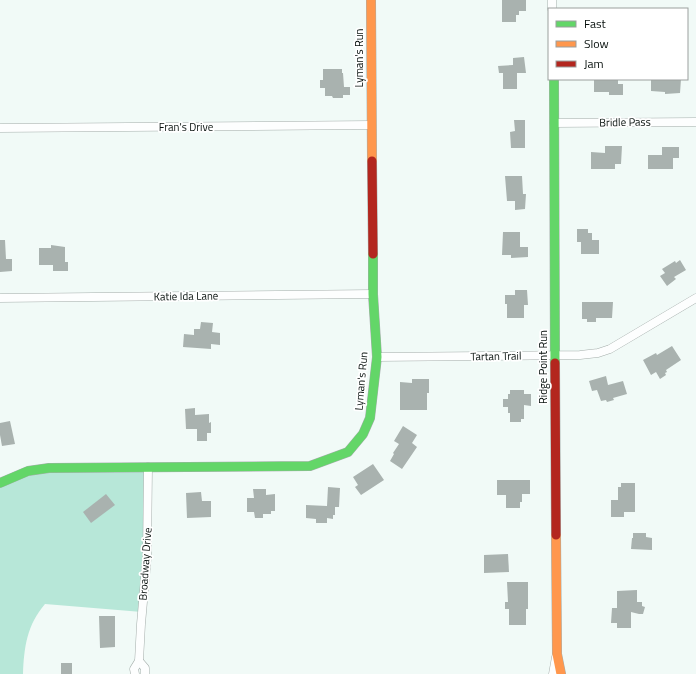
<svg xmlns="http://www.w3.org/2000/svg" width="696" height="674" viewBox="0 0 696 674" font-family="'Titillium Web',sans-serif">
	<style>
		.green { fill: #b7e7d8 }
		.building { fill: #a9b2af }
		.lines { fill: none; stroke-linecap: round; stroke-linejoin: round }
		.street-casing { stroke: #a5aeab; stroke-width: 9 }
		.fast-casing { stroke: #a5aeab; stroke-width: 10 }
		.slow-casing { stroke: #a5aeab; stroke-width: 10 }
		.jam-casing { stroke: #a5aeab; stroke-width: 10 }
		.street { stroke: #fdfefe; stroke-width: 8 }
		.fast { stroke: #63d668; stroke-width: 9 }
		.slow { stroke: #ff974d; stroke-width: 9 }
		.jam { stroke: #b3261e; stroke-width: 9 }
		.labels { text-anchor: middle; stroke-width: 3.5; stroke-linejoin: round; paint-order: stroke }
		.street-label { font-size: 11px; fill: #060f0c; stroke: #fff }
	</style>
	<rect width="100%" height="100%" fill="#f1faf7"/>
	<!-- green -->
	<path class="green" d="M 148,467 L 142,612 L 45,604 C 27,625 24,647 23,674 L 0,674 L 0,483 L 28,471 Z"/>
	<!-- building -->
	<g class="building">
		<polygon points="502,0 526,0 526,11 519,11 519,15 516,15 516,22 502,22"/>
		<polygon points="524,57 526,73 517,73 517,89 503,89 503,73 499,73 498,66 513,65 513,58"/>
		<polygon points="323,69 342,69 342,73 343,73 344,87 350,87 350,95 343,95 343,98 333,98 332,96 325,96 325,88 320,88 320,80 323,80"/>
		<polygon points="594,79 618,79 618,84 623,84 623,95 609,95 609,92 594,92"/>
		<polygon points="651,79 681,79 680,93 665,94 665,92 651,91"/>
		<polygon points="514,120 525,120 525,148 511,148 510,132 515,131"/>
		<polygon points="605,146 622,146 621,164 615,164 615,169 591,169 591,152 605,153"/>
		<polygon points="662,147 679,147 679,158 673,158 673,169 648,169 648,155 662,155"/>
		<polygon points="505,176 522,176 523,194 526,194 525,209 515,210 515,201 507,201"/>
		<polygon points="577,229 588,229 588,233 592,233 592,240 599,240 599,254 581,254 581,242 577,242"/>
		<polygon points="503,232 520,232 520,247 528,247 528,257 511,258 511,255 502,255"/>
		<polygon points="0,240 5,240 6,259 12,259 12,271 0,272"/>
		<polygon points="51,245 65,247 65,262 68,262 68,271 53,271 53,265 39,265 39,248 51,248"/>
		<polygon points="680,260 686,270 674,277 676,279 667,286 660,276 665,273 662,269 675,261 676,263"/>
		<polygon points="515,290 527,290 528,305 524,305 524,318 507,318 507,304 505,304 505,295 515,295"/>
		<polygon points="582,302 613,302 612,318 596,318 596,322 587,322 587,319 582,319"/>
		<polygon points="201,322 213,323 212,332 220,333 220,345 211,344 211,349 183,347 184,334 194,335 194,329 200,329"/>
		<polygon points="672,346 681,360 666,370 667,372 665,373 666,375 660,379 656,372 651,375 643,360 656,353 657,355"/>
		<polygon points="606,376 608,385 623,381 627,394 613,398 614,400 607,402 606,400 601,401 597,390 592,391 589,381"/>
		<polygon points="412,379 429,379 429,393 427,393 427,410 400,410 400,382 412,383"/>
		<polygon points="510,390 524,390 524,394 531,394 531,406 524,405 524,419 521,419 521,422 510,422 510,413 508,413 508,407 503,407 503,399 508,399 508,394 510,394"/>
		<polygon points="195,408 195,415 209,414 209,423 211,422 211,433 207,433 207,441 197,441 197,429 186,429 185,409"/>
		<polygon points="10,421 15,444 2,446 0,435 0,423"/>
		<polygon points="403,426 417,435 412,443 417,447 402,469 390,461 394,454 393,453 399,444 394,441"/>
		<polygon points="373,464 384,480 361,495 355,487 358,485 353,477"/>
		<polygon points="497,480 530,480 530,494 522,494 522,502 520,502 520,508 506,508 506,495 497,495"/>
		<polygon points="621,483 635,483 635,512 624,512 624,517 611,517 611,500 618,500 618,487 621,487"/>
		<polygon points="328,487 340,488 339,507 335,507 335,515 333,515 333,519 327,518 327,523 316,523 316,519 306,518 306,505 327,506"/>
		<polygon points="253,489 266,489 266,495 275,494 275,511 271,511 271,514 263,514 263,518 255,518 254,512 247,512 247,498 254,498"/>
		<polygon points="201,492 202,501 211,501 211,517 187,518 186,493"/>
		<polygon points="106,494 115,505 91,523 83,512"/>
		<polygon points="633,533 646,533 646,537 652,538 652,550 631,549 632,538 633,538"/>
		<polygon points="508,554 509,572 484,573 484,555"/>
		<polygon points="507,582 528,582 528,609 526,609 526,625 509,625 509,609 505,609 505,602 508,602"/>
		<polygon points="637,590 637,602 642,602 642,606 645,607 643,614 639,614 631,612 631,628 617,628 617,623 611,623 612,608 617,608 617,591"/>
		<polygon points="99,616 115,616 115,647 100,648"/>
		<rect x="61" y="663" width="11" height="11"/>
	</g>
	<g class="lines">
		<!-- street casing -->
		<g class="street-casing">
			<g id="street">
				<polyline points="552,0 552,9"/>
				<polyline points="554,123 696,122"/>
				<polyline points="0,128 371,125"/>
				<polyline points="0,298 373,294"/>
				<polyline points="377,357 580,355 598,353 610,349 696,298"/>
				<polyline points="139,661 145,668 145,674"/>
				<polyline points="135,674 134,669 139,661 141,624 147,557 148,467"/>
				<polyline points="553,674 556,657"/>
			</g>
		</g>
		<!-- fast casing -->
		<g class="fast-casing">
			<g id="fast">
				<polyline points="554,79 555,363"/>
				<polyline points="0,483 28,471 49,468 310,466 348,452 363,434 370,418 377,357 373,294 373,254"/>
			</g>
		</g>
		<!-- slow casing -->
		<g class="slow-casing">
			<g id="slow">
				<polyline points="371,0 372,161"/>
				<polyline points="556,535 557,654 561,674"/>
			</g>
		</g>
		<!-- jam casing -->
		<g class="jam-casing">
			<g id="jam">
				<polyline points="372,161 373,254"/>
				<polyline points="555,363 556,535"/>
			</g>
		</g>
		<!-- street -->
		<use href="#street" class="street"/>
		<!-- fast -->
		<use href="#fast" class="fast"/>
		<!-- slow -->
		<use href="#slow" class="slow"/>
		<!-- jam -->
		<use href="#jam" class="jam"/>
	</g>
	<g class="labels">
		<!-- street labels -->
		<g class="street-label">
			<text transform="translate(359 58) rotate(-90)" y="4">Lyman's Run</text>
			<text transform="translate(625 122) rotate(-1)" y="4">Bridle Pass</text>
			<text x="186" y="131">Fran's Drive</text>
			<text transform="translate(186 296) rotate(-1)" y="4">Katie Ida Lane</text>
			<text transform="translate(496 356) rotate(-1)" y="4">Tartan Trail</text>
			<text transform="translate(543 367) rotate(-90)" y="4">Ridge Point Run</text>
			<text transform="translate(361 381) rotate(-85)" y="4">Lyman's Run</text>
			<text transform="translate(145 564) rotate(-86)" y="4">Broadway Drive</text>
		</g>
	</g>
	<!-- legend -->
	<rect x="548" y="8" width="140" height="72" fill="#ffffff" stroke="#9b9f9e"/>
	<rect x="556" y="21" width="20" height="6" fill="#63d668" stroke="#9b9f9e"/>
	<text x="584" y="28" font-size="12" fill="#060f0c">Fast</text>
	<rect x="556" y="41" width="20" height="6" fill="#ff974d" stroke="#9b9f9e"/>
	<text x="584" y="48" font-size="12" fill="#060f0c">Slow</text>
	<rect x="556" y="61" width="20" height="6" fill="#b3261e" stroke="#9b9f9e"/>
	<text x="584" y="68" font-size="12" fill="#060f0c">Jam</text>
</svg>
